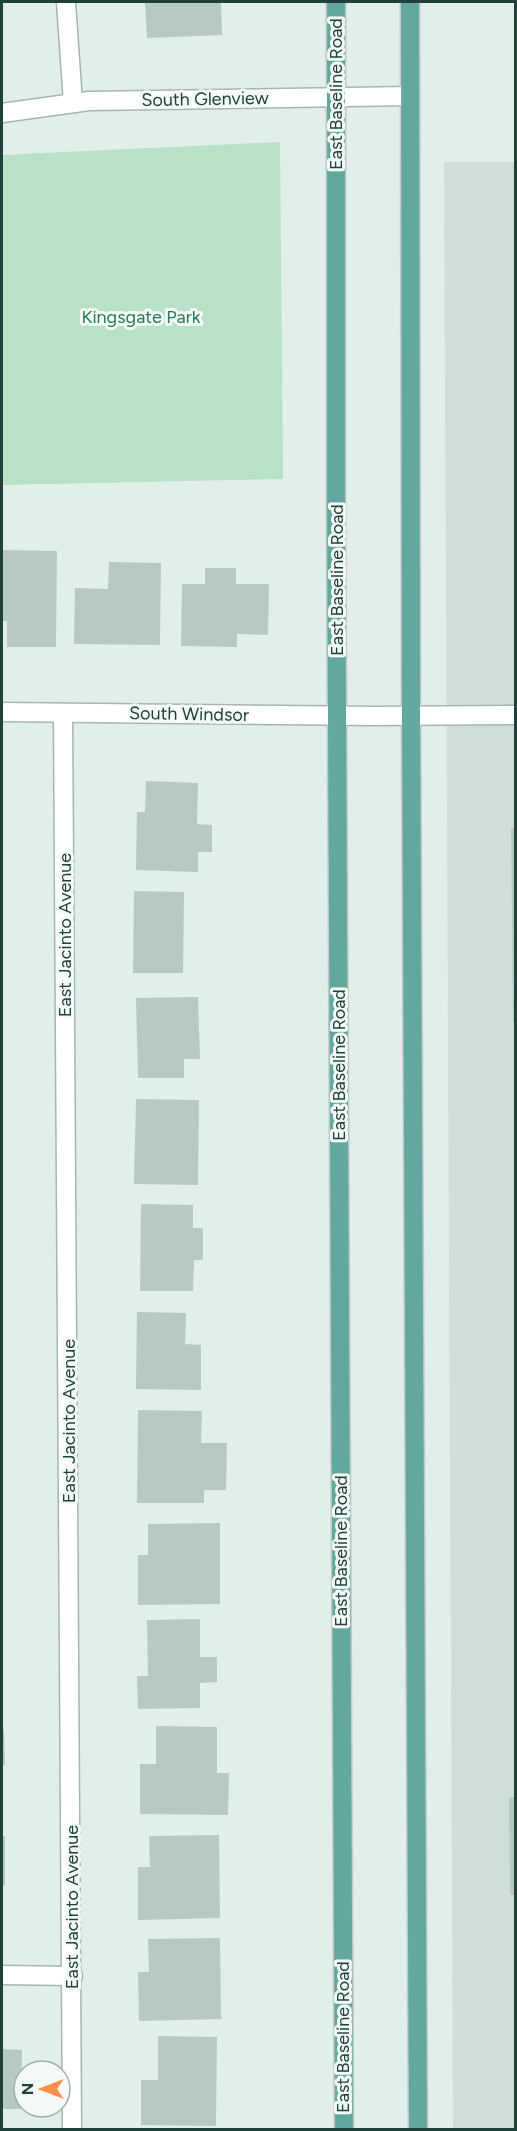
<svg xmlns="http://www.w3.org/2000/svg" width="517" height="2131" viewBox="0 0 517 2131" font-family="Figtree,sans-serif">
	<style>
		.built { fill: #d0ded9 }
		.green { fill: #b8e1c8 }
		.building { fill: #b7c9c3 }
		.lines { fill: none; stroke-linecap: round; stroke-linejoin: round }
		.minor-casing { stroke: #a4b6b2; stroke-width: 21 }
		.major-casing { stroke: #c1cac8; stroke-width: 21 }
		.minor { stroke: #fff; stroke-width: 18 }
		.major { stroke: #62a89e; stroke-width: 18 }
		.labels { text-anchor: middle; stroke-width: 6; stroke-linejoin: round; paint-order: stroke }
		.street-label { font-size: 18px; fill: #20403c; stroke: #f3faf7 }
		.park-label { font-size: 18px; fill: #267c51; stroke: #f3faf7 }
	</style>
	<rect width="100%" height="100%" fill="#e2eeea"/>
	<!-- built -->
	<polygon class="built" points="444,162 516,162 515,2130 453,2129"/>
	<!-- green -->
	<polygon class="green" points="280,142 283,479 2,485 2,155"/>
	<!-- building -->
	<g class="building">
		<polygon points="145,2 221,2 222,35 147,38"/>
		<polygon points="2,550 57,551 56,647 7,647 7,621 2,621"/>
		<polygon points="109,562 161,563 160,645 74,644 75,588 108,589"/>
		<polygon points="205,568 236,568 236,584 269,584 268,635 237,634 237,647 181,646 182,584 205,584"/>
		<polygon points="146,781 198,783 197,824 212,825 212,852 198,852 198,872 136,870 137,812 145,812"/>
		<polygon points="511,828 516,828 516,1022 513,1022"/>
		<polygon points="134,891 184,892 183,973 133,973"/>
		<polygon points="198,997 200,1059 184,1059 184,1078 138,1078 136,998"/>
		<polygon points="136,1099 199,1100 198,1185 134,1184"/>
		<polygon points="141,1204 193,1205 193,1228 203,1228 203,1260 194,1260 193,1291 140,1291"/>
		<polygon points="137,1312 186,1313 185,1344 201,1345 201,1390 136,1389"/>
		<polygon points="138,1410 202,1411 201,1443 227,1443 226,1490 204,1490 204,1503 137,1503"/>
		<polygon points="220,1523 220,1604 138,1605 138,1555 148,1555 148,1524"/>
		<polygon points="200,1619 200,1657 217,1657 217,1682 200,1683 200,1708 138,1709 137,1676 148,1676 147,1620"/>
		<polygon points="156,1726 217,1727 217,1773 229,1773 228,1815 140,1814 140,1764 156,1764"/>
		<polygon points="2,1729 4,1729 5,1765 2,1765"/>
		<polygon points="509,1797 516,1797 516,1895 510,1895"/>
		<polygon points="219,1835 220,1918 138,1920 138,1867 150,1867 149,1836"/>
		<rect x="2" y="1836" width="3" height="49"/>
		<polygon points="220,1938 221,2019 139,2021 138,1972 149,1972 148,1939"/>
		<polygon points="158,2036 217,2037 216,2126 141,2125 141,2080 158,2080"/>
		<polygon points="2,2049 22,2050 21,2109 2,2109"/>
	</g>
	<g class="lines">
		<!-- minor casing -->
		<g class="minor-casing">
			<g id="minor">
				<polyline points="66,2 73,103"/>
				<polyline points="2,113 89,101 410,96"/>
				<polyline points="2,712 376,716 516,715"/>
				<polyline points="63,713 72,2130"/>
				<polyline points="2,1975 73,1976"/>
			</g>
		</g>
		<!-- major casing -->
		<g class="major-casing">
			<g id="major">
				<polyline points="336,2 336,514 344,2130"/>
				<polyline points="410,2 411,716 418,2130"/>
			</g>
		</g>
		<!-- minor -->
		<use href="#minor" class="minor"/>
		<!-- major -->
		<use href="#major" class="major"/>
	</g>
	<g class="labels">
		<!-- street labels -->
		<g class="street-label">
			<text transform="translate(336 94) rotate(-90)" y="6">East Baseline Road</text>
			<text transform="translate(205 99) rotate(-1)" y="6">South Glenview</text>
			<text transform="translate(337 580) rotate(-90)" y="6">East Baseline Road</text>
			<text transform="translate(189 714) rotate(1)" y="6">South Windsor</text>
			<text transform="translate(65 935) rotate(-90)" y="6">East Jacinto Avenue</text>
			<text transform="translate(339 1065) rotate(-90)" y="6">East Baseline Road</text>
			<text transform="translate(69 1421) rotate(-90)" y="6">East Jacinto Avenue</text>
			<text transform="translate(341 1551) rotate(-90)" y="6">East Baseline Road</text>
			<text transform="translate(72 1907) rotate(-90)" y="6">East Jacinto Avenue</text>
			<text transform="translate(343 2037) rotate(-90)" y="6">East Baseline Road</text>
		</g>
		<!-- park labels -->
		<g class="park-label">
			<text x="141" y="323">Kingsgate Park</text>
		</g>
	</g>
	<!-- border -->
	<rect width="517" height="2131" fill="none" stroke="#20403c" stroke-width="6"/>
	<!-- north arrow -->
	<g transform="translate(42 2089) rotate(270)"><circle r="28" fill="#f3faf7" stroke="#9fb0ac" stroke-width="1.5"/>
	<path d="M0-4.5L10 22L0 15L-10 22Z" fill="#ff8f4e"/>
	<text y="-9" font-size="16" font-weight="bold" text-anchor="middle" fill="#20403c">N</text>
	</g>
</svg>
